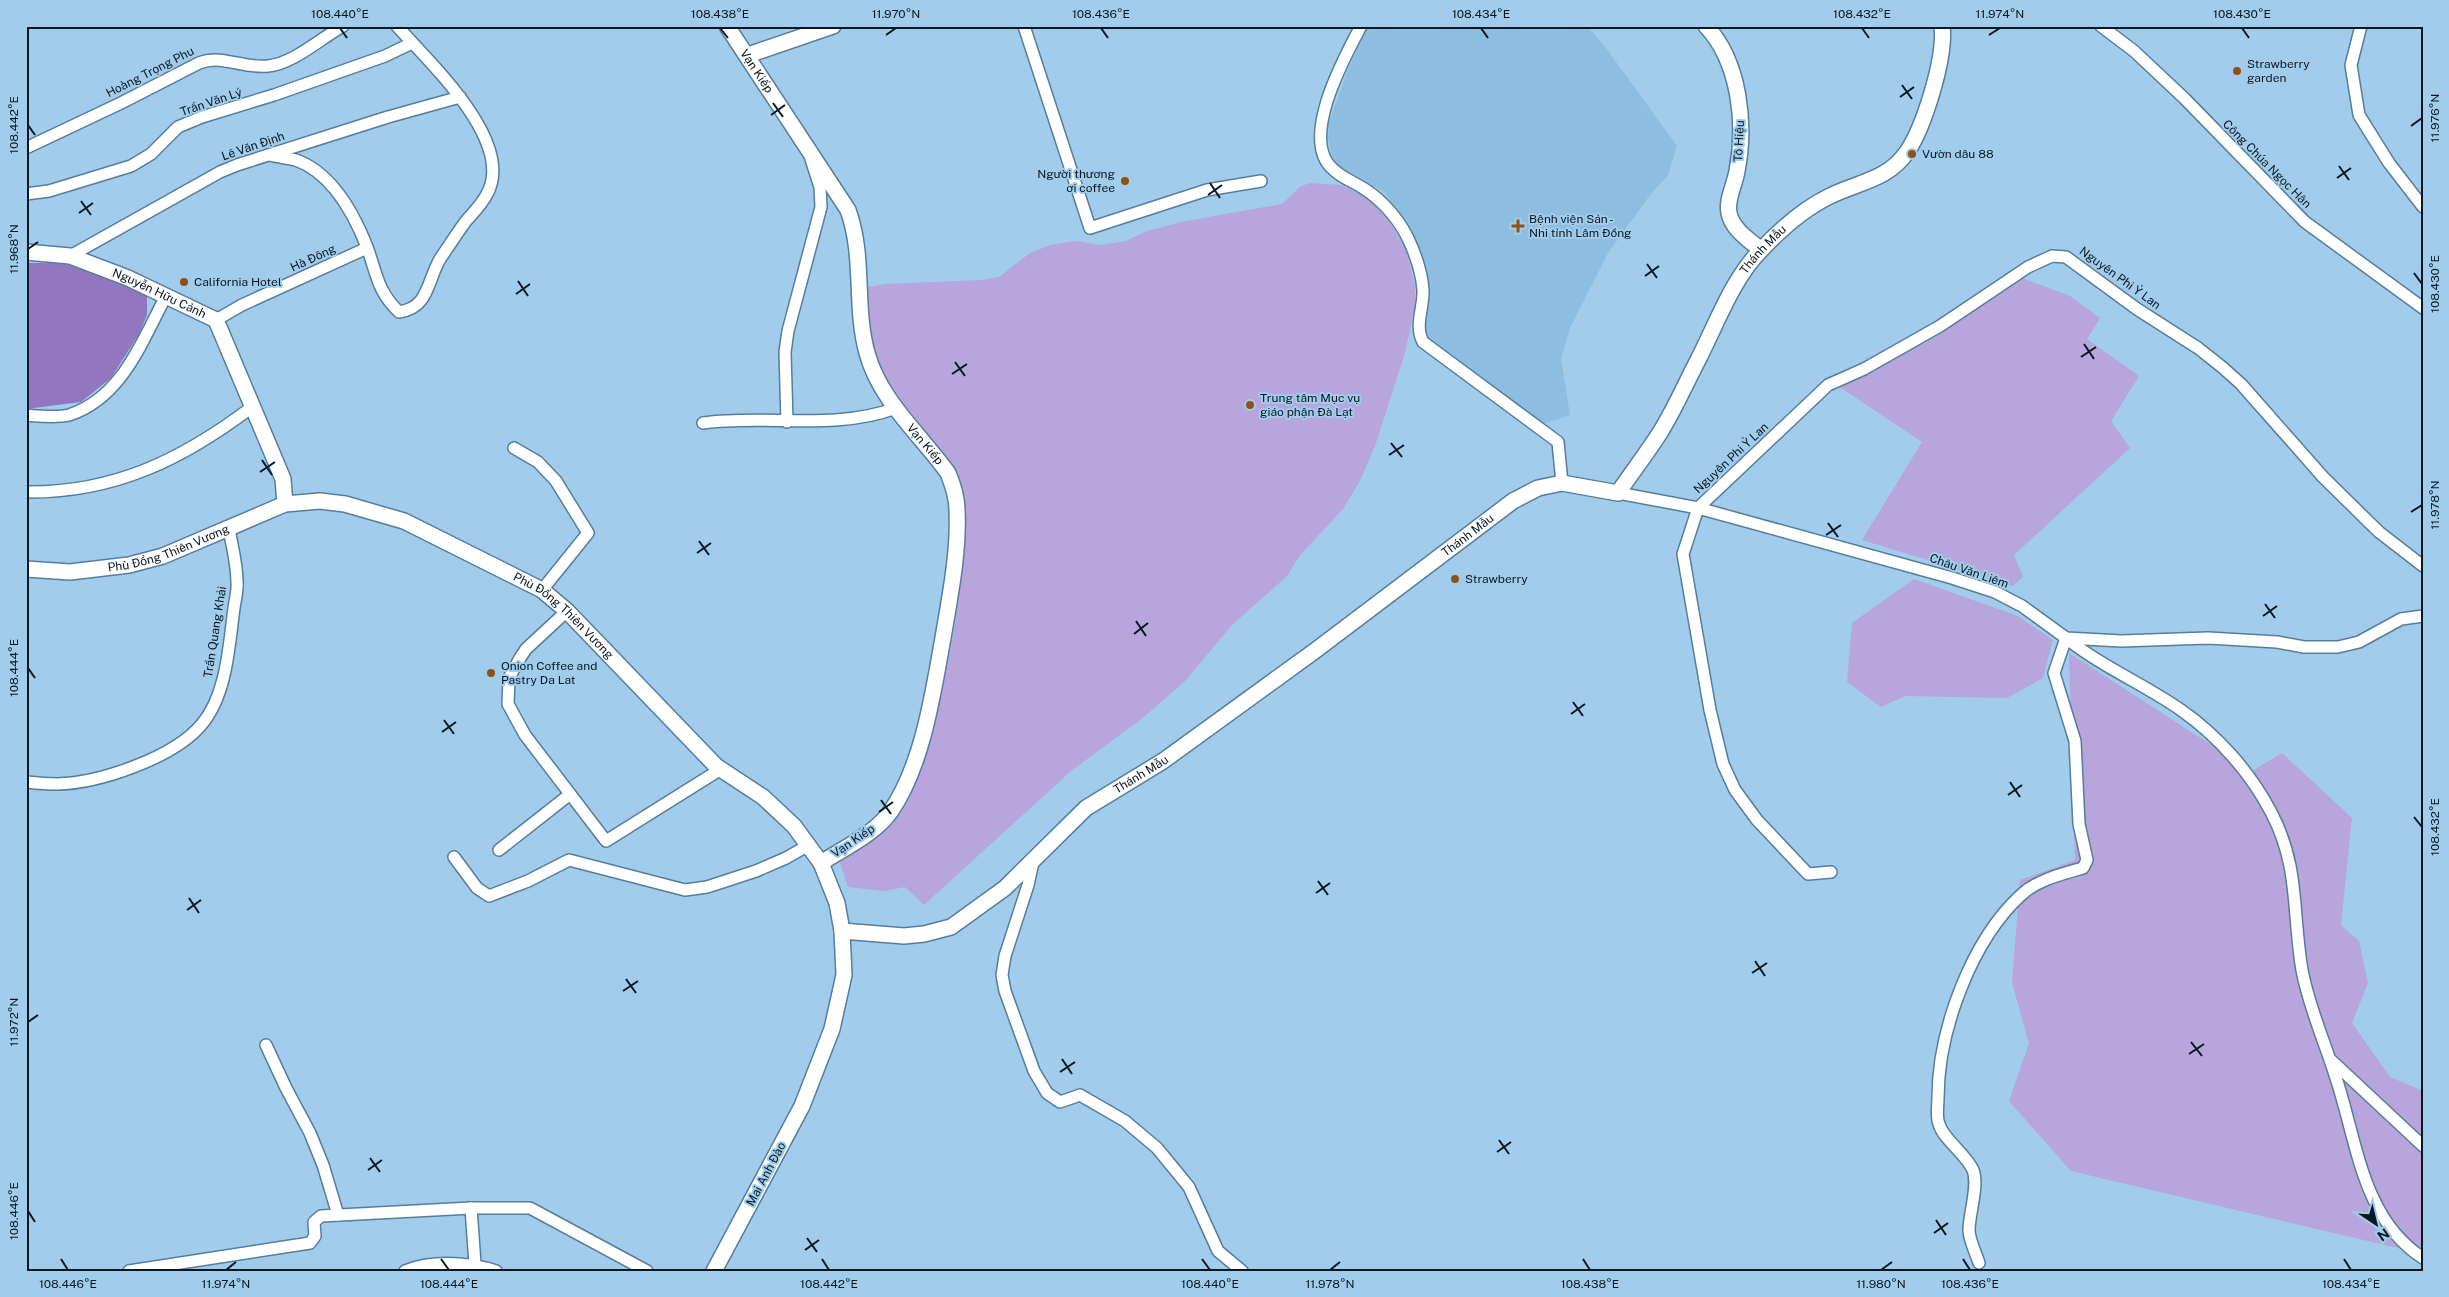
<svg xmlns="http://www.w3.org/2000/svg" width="2449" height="1297" viewBox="0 0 2449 1297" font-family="'Public Sans',sans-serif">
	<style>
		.built { fill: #8dbee1 }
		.green { fill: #b7a5dc }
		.forest { fill: #9277c0 }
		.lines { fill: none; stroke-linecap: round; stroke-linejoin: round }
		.street-casing { stroke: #567e9b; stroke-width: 14 }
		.secondary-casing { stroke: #567e9b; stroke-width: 18 }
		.street { stroke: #fff; stroke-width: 11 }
		.secondary { stroke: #fff; stroke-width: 15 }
		.ticks { fill: none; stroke: #071823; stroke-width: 2 }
		.poi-dot { fill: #8f5214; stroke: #a1cceb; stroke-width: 2 }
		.labels { text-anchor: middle; stroke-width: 4; stroke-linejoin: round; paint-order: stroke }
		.poi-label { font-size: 12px; fill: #071823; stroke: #a1cceb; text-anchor: start }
		.street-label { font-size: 12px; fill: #071823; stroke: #a1cceb }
		.neatline { fill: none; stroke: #071823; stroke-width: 2 }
		.ticks-label { font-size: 12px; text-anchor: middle; fill: #071823 }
	</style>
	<rect width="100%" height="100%" fill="#a1cceb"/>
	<!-- built -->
	<polygon class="built" points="1367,26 1587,26 1606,48 1677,146 1668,175 1650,195 1608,253 1570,328 1561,359 1570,415 1543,424 1428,338 1425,329 1430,290 1427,272 1413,234 1385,193 1363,179 1341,168 1333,160 1328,138 1329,123 1348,69"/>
	<!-- green -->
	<g class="green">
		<path d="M 1311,183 L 1341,185 L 1362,195 L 1371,202 L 1389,220 L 1401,241 L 1408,256 L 1415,287 L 1415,306 L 1405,353 L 1375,446 L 1360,481 L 1343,509 L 1300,555 L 1287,576 L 1232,625 L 1185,681 L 1144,717 L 1071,771 L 924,905 L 905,887 L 884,891 L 848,887 L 839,860 C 861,846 885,833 901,812 C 934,767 979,539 961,486 C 956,468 942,453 931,439 C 902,404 872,367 869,320 C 868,310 866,297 869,287 L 885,284 L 982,280 L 999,277 L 1030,253 L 1050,245 L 1076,241 L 1099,245 L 1126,241 L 1147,231 L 1186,221 L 1282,204 L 1301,186 Z"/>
		<polygon points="2022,278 2070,296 2100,318 2087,339 2139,376 2111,421 2130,448 2014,555 2023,577 2013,586 1862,540 1922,442 1838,386 1935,338 1989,298"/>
		<polygon points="1914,579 2018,616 2053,640 2043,678 2007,698 1905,696 1881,707 1847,682 1852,623"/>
		<polygon points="2069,653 2252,771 2282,753 2352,818 2341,925 2359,941 2368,983 2352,1023 2390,1077 2423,1091 2423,1254 2071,1171 2009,1101 2029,1043 2012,983 2020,880 2075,860"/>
	</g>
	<!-- forest -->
	<polygon class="forest" points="26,263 75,263 147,294 147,315 139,334 111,378 81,402 26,409"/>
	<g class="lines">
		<!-- street casing -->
		<g class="street-casing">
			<g id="street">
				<polyline points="1024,26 1090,228 1207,190 1261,181"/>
				<path d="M 1361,26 C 1344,58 1298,141 1334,170 C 1342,178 1354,182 1363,188 C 1384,201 1402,223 1411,245 C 1417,259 1422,275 1423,290 C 1424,307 1414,326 1423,342 L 1558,442 L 1562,483"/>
				<polyline points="2101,26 2134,51 2185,99 2305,222 2423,308"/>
				<polyline points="2361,26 2351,65 2359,115 2389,163 2423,207"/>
				<path d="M 26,148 L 121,103 L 199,63 C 223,54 243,69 268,66 C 293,64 321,38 343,26"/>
				<path d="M 269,155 C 278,157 287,158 296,160 C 332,173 354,214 367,247 C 377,274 377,291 399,312 C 429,308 427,281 440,259 C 449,246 457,233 466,221 C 473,213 482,204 487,194 C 516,142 429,62 397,26"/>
				<polyline points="26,194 49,191 131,166 151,154 178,127 202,117 274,95 385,56 412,43"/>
				<polyline points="70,256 220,172 237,165 388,117 460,97"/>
				<polyline points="216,320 242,305 367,248"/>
				<path d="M 26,415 C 39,416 56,418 69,415 C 122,398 142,341 166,296"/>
				<polyline points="787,422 785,352 788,331 821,207 820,187 811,159"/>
				<path d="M 703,423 C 766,414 834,431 896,408"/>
				<polyline points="514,448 538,462 556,481 588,533 542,590"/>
				<path d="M 26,492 C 115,493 183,459 252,407"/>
				<polyline points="1618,493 1698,508 1952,578 1995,592 2022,606 2066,638 2121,641 2208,638 2277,642 2304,647 2338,647 2359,642 2401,619 2423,616"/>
				<polyline points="567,611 526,649 520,658 509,678 508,704 525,735 606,841 721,769"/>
				<path d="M 26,782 C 36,783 47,784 57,784 C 99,783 174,758 202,724 C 227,694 229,645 234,608 C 235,600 238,590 237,582 C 237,564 232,546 229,529"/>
				<polyline points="499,850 569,795"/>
				<polyline points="454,857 477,888 489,896 528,881 569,860 685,890 707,887 756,871 786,858 809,845"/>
				<polyline points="1033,862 1028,885 1005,956 1002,975 1005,991 1034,1071 1047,1093 1060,1102 1080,1095 1125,1121 1157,1148 1189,1187 1218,1251 1242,1271"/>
				<polyline points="1831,872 1808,874 1757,820 1735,790 1723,764 1710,710 1683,554 1698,508 1828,385 1864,369 1940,326 2028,267 2052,256 2066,257 2137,309 2198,348 2222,367 2241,384 2323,477 2379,532 2423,566"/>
				<polyline points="266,1045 286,1088 310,1133 323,1165 338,1215"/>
				<polyline points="2332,1061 2423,1146"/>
				<polyline points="471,1208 475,1264"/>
				<path d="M 1979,1263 C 1976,1253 1969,1240 1969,1230 C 1969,1214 1979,1185 1973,1170 C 1966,1154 1943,1139 1939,1124 C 1936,1117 1938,1105 1938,1098 C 1938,1031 1971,941 2021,895 C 2037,880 2062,874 2083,868 L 2087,860 L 2079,824 L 2075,741 L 2054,673 L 2066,638 C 2102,667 2144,684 2181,710 C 2218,736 2250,772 2271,812 C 2300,867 2292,912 2302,970 C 2309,1008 2325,1042 2336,1078 C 2357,1141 2362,1219 2423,1258"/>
				<polyline points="129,1271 310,1243 315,1236 314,1222 321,1216 471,1208 530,1208 647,1271"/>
				<path d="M 405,1271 C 430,1260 469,1262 496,1271"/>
			</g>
		</g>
		<!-- secondary casing -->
		<g class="secondary-casing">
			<g id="secondary">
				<path id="s1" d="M 727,26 L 848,210 C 865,257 854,306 867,353 C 880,401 921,435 948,473 C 953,485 957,497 957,510 C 959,552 950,596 943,638 C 933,693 923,764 891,811 C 875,834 844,848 821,863"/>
				<path d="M 1706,26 C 1740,62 1746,125 1737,171 C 1735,184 1726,200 1729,213 C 1732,229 1749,240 1761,250"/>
				<polyline points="748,55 833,26"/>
				<path id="s2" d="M 26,252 L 70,256 L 128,278 L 216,320 L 283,479 L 285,504"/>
				<path id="s3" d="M 26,569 L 70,572 L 129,565 L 163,556 L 285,504 L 320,501 L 345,504 L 404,521 L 542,590 L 567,611 L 716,766 L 763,797 L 794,826 L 821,863 L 837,903 L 842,931 L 844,975 L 832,1029 L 802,1106 L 714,1271"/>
				<path id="s4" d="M 842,931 L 904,936 L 924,934 L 951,927 L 1005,888 L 1086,808 L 1163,761 L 1316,650 L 1513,501 L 1538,488 L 1562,483 L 1618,493 C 1632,472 1648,452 1661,431 C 1675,408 1686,383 1698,360 C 1717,323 1732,279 1762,249 C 1781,229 1805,208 1830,196 C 1858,182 1888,180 1907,152 C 1924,127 1946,57 1942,26"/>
			</g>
		</g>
		<!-- street -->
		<use href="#street" class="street"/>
		<!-- secondary -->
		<use href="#secondary" class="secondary"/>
	</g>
	<!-- ticks -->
	<path class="ticks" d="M 340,28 L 347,38M 720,28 L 728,38M 1101,28 L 1108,38M 1481,28 L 1488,38M 1862,28 L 1869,38M 2242,28 L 2249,38M 886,35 L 896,28M 1989,35 L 2000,28M 1902,85 L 1912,99M 1900,97 L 1914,87M 773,103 L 783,117M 771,115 L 785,105M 28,125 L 35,135M 2411,126 L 2422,118M 2339,166 L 2349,180M 2337,178 L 2351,168M 1210,183 L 1220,198M 1208,195 L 1222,185M 81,201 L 91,215M 79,213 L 93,203M 28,249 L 38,242M 1647,264 L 1657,278M 2414,273 L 2422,284M 1645,276 L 1659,266M 518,281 L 528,296M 516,294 L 530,284M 2084,344 L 2094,359M 2081,357 L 2096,347M 955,362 L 965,376M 952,374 L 967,364M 1391,443 L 1402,457M 1389,455 L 1404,445M 262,460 L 272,475M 260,472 L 275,462M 2411,512 L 2422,505M 1828,523 L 1838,537M 1826,535 L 1841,525M 699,541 L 709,555M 697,553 L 711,543M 2265,604 L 2275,618M 2263,616 L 2277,606M 1136,621 L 1146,636M 1134,634 L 1148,623M 28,668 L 35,678M 1573,702 L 1583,716M 1571,714 L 1585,704M 444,720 L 454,734M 442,732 L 456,722M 2010,782 L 2020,797M 2008,795 L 2022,785M 881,800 L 891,814M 879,812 L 893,802M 2414,817 L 2422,827M 1318,881 L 1328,895M 1316,893 L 1330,883M 189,898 L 199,913M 187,910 L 201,900M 1755,961 L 1765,976M 1752,973 L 1767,963M 626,979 L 636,993M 623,991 L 638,981M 28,1022 L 38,1015M 2191,1042 L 2202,1056M 2189,1054 L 2204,1044M 1062,1059 L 1072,1074M 1060,1072 L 1075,1062M 1499,1140 L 1509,1154M 1497,1152 L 1511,1142M 370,1158 L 380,1172M 368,1170 L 382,1160M 28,1211 L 35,1222M 1936,1220 L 1946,1235M 1934,1233 L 1948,1223M 807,1238 L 817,1252M 805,1250 L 819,1240M 61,1259 L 68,1270M 441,1259 L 449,1270M 822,1259 L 829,1270M 1202,1259 L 1210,1270M 1583,1259 L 1590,1270M 1963,1259 L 1970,1270M 2344,1259 L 2351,1270M 226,1270 L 236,1262M 1330,1270 L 1340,1262M 1881,1270 L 1892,1262"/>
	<!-- markers -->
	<g class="poi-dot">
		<circle cx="2237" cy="71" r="5"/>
		<circle cx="1912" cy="154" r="5"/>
		<circle cx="1125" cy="181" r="5"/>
		<path d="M1515.5 218.5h5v5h5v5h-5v5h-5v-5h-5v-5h5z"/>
		<circle cx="184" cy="282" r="5"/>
		<circle cx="1250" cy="405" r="5"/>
		<circle cx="1455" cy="579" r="5"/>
		<circle cx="491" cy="673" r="5"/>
	</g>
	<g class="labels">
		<!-- poi labels -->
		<g class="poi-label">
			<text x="2247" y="68">Strawberry<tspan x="2247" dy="14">garden</tspan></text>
			<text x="1922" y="158">Vườn dâu 88</text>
			<text x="1115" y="178" text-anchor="end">Người thương<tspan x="1115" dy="14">ơi coffee</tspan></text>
			<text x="1529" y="223">Bệnh viện Sản -<tspan x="1529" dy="14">Nhi tỉnh Lâm Đồng</tspan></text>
			<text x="194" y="286">California Hotel</text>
			<text x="1260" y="402">Trung tâm Mục vụ<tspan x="1260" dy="14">giáo phận Đà Lạt</tspan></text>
			<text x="1465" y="583">Strawberry</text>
			<text x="501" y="670">Onion Coffee and<tspan x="501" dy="14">Pastry Da Lat</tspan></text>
		</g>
		<!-- street labels -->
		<g class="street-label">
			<text dy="4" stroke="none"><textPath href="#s1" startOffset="54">Vạn Kiếp</textPath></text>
			<text transform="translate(150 72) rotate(-27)" y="4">Hoàng Trọng Phu</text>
			<text transform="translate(211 102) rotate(-19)" y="4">Trần Văn Lý</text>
			<text transform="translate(1739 141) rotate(-87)" y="4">Tô Hiệu</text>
			<text transform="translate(253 146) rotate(-19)" y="4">Lê Văn Định</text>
			<text transform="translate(2267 164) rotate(45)" y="4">Công Chúa Ngọc Hân</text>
			<text dy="4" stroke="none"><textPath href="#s4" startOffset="1211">Thánh Mẫu</textPath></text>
			<text transform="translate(313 258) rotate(-25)" y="4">Hà Đông</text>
			<text transform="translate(2120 278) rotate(36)" y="4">Nguyên Phi Ỷ Lan</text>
			<text dy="4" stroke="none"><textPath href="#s2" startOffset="141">Nguyễn Hữu Cảnh</textPath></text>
			<text dy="4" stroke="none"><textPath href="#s1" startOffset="474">Vạn Kiếp</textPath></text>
			<text transform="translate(1731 458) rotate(-43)" y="4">Nguyên Phi Ỷ Lan</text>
			<text dy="4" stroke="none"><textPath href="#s4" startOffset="760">Thánh Mẫu</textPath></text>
			<text dy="4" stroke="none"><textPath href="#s3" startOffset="146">Phù Đổng Thiên Vương</textPath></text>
			<text transform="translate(1969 571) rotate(19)" y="4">Châu Văn Liêm</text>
			<text dy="4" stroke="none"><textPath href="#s3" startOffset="580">Phù Đổng Thiên Vương</textPath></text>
			<text transform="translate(215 632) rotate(-81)" y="4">Trần Quang Khải</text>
			<text dy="4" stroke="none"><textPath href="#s4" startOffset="355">Thánh Mẫu</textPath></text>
			<text transform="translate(853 841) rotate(-34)" y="4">Vạn Kiếp</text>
			<text transform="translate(766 1174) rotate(-62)" y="4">Mai Anh Đào</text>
		</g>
	</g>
	<!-- border -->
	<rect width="2449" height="1297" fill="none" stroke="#a1cceb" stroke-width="55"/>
	<!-- north arrow -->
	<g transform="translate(2376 1224) rotate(145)" stroke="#a1cceb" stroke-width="4" paint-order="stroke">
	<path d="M0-4L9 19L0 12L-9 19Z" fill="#071823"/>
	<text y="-8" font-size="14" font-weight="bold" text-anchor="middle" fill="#071823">N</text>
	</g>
	<rect x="28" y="28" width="2394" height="1242" class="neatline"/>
	<g class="ticks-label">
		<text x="340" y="18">108.440°E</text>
		<text x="720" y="18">108.438°E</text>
		<text x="896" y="18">11.970°N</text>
		<text x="1101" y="18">108.436°E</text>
		<text x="1481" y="18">108.434°E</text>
		<text x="1862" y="18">108.432°E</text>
		<text x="2000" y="18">11.974°N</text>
		<text x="2242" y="18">108.430°E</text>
		<text transform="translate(2435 118) rotate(-90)" y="4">11.976°N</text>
		<text transform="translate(14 125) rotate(-90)" y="4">108.442°E</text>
		<text transform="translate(14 249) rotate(-90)" y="4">11.968°N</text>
		<text transform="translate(2435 284) rotate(-90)" y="4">108.430°E</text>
		<text transform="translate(2435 505) rotate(-90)" y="4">11.978°N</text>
		<text transform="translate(14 668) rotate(-90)" y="4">108.444°E</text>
		<text transform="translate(2435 827) rotate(-90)" y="4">108.432°E</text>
		<text transform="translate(14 1022) rotate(-90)" y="4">11.972°N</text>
		<text transform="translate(14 1211) rotate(-90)" y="4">108.446°E</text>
		<text x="68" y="1288">108.446°E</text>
		<text x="226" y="1288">11.974°N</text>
		<text x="449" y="1288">108.444°E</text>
		<text x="829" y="1288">108.442°E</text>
		<text x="1210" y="1288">108.440°E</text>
		<text x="1330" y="1288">11.978°N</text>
		<text x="1590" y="1288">108.438°E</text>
		<text x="1881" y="1288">11.980°N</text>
		<text x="1970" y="1288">108.436°E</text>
		<text x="2351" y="1288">108.434°E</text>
	</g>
</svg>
